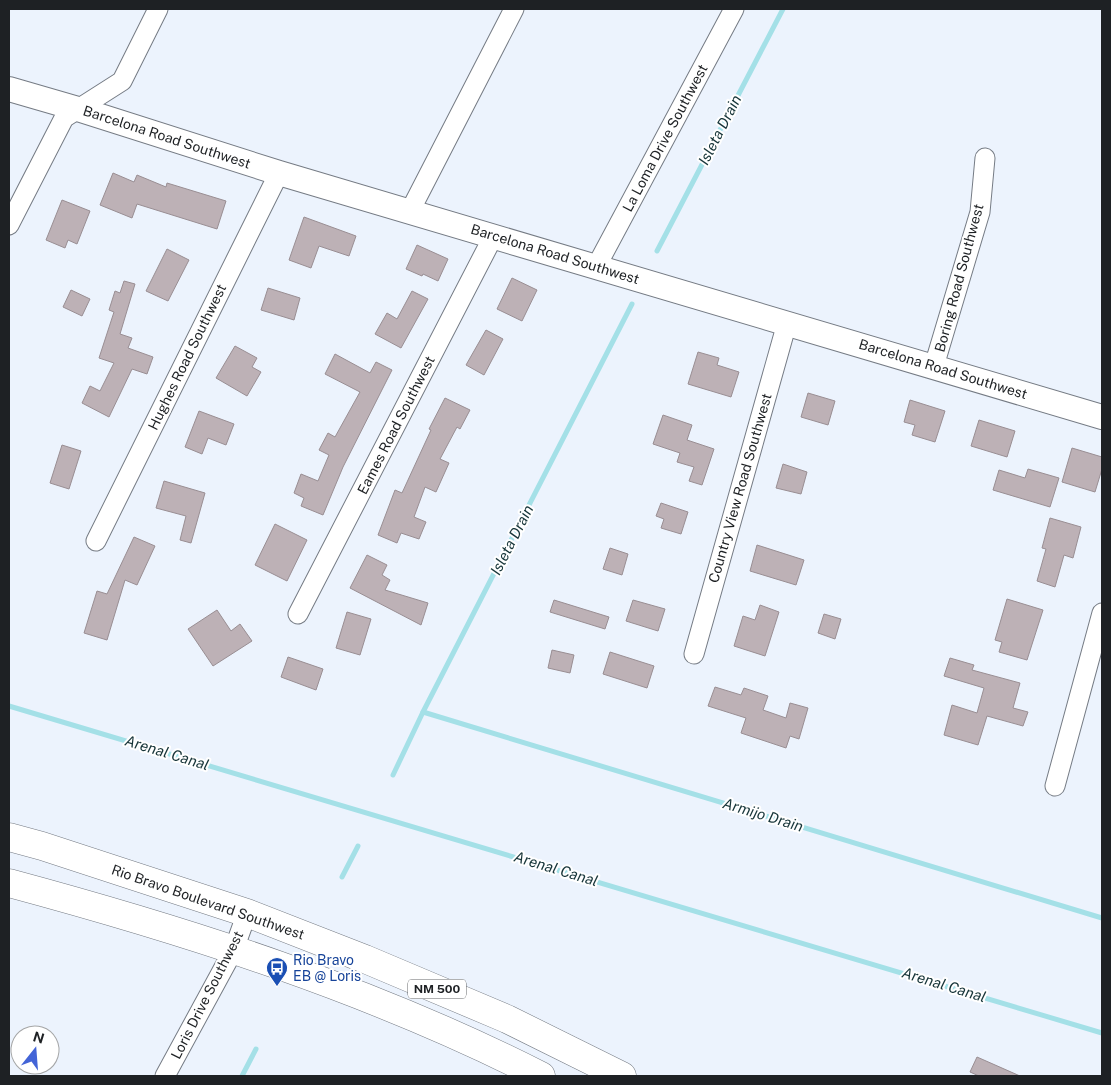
<svg xmlns="http://www.w3.org/2000/svg" width="1111" height="1085" viewBox="0 0 1111 1085" font-family="'Public Sans',sans-serif">
	<style>
		.lines { fill: none; stroke-linecap: round; stroke-linejoin: round }
		.stream { stroke: #a4e0e7; stroke-width: 5 }
		.building { fill: #bdb1b6; stroke: #998e93 }
		.minor-casing { stroke: #757b84; stroke-width: 21 }
		.tertiary-casing { stroke: #757b84; stroke-width: 26 }
		.primary-casing { stroke: #757b84; stroke-width: 29 }
		.minor { stroke: #fff; stroke-width: 19 }
		.tertiary { stroke: #fff; stroke-width: 24 }
		.primary { stroke: #fff; stroke-width: 28 }
		.labels { text-anchor: middle; stroke-width: 4; stroke-linejoin: round; paint-order: stroke }
		.shield { fill: #fff; stroke: #626466; stroke-width: 1 }
		.shield-label { font-size: 12px; font-weight: bold; fill: #1e2124 }
		.street-label { font-size: 14px; fill: #1e2124; stroke: #fff }
		.transit-label { font-size: 14px; fill: #164399; stroke: #fff; text-anchor: start }
		.water-label { font-size: 15px; font-style: italic; fill: #173539; stroke: #fff }
	</style>
	<rect width="100%" height="100%" fill="#ecf3fd"/>
	<g class="lines">
		<!-- stream -->
		<g class="stream">
			<polyline points="657,251 783,9"/>
			<polyline points="9,706 1102,1033"/>
			<polyline points="423,712 1102,918"/>
			<polyline points="393,775 423,712 632,304"/>
			<polyline points="342,877 358,846"/>
			<polyline points="242,1076 256,1049"/>
		</g>
	</g>
	<!-- building -->
	<g class="building">
		<polygon points="113,173 134,182 137,175 166,187 167,183 226,201 217,229 137,204 132,218 100,205"/>
		<polygon points="62,200 90,211 77,244 68,240 65,248 46,240"/>
		<polygon points="304,217 356,236 349,256 319,246 311,268 289,260"/>
		<polygon points="417,245 448,259 438,281 423,274 422,276 406,269"/>
		<polygon points="167,249 189,260 168,301 146,291"/>
		<polygon points="512,278 537,290 522,321 497,309"/>
		<polygon points="124,281 135,284 120,334 132,338 128,348 153,357 147,374 132,369 109,417 82,403 90,386 100,391 114,363 99,358 114,312 109,310 115,291 120,293"/>
		<polygon points="268,288 300,298 294,320 261,310"/>
		<polygon points="71,290 90,299 82,316 63,307"/>
		<polygon points="412,291 428,299 401,348 375,334 387,313 397,319"/>
		<polygon points="486,330 503,339 484,375 466,365"/>
		<polygon points="235,346 257,358 252,367 261,372 247,396 216,378"/>
		<polygon points="698,352 719,358 717,365 739,372 731,397 688,384"/>
		<polygon points="335,354 370,373 376,362 392,370 343,467 323,515 301,506 304,498 294,493 301,474 318,481 329,455 319,450 328,433 335,437 360,392 325,374"/>
		<polygon points="808,393 835,401 828,425 801,417"/>
		<polygon points="445,398 470,410 460,429 457,427 440,459 449,463 436,492 425,487 414,517 426,522 419,539 401,533 397,543 378,535 395,490 402,493 431,430 429,429"/>
		<polygon points="910,400 945,411 935,442 912,435 915,425 904,422"/>
		<polygon points="199,411 234,424 226,445 208,438 202,454 185,447"/>
		<polygon points="663,415 692,425 687,440 714,449 702,485 689,481 694,467 677,462 680,453 653,444"/>
		<polygon points="979,420 1015,431 1007,457 971,446"/>
		<polygon points="62,445 81,451 69,489 50,483"/>
		<polygon points="1072,448 1102,457 1102,469 1095,492 1062,482"/>
		<polygon points="783,464 807,472 801,494 776,488"/>
		<polygon points="1028,469 1059,478 1050,507 993,490 999,470 1025,478"/>
		<polygon points="164,481 205,493 191,543 180,540 186,516 156,508"/>
		<polygon points="661,503 688,512 681,534 661,528 664,519 656,516"/>
		<polygon points="1050,518 1081,527 1073,558 1064,555 1055,587 1037,581 1046,549 1042,548"/>
		<polygon points="275,524 307,540 287,581 255,565"/>
		<polygon points="134,537 155,546 137,585 125,580 107,640 84,633 97,591 107,594"/>
		<polygon points="757,545 804,560 796,585 750,571"/>
		<polygon points="610,548 628,554 622,575 603,569"/>
		<polygon points="367,555 387,565 382,575 390,580 385,590 428,603 421,625 350,588"/>
		<polygon points="1007,599 1043,610 1027,660 999,652 1002,642 995,640"/>
		<polygon points="554,600 609,617 605,629 550,612"/>
		<polygon points="633,600 665,609 658,631 626,621"/>
		<polygon points="760,605 779,612 765,656 734,646 743,616 755,620"/>
		<polygon points="217,610 231,631 240,624 252,641 213,666 188,629"/>
		<polygon points="347,612 371,619 360,655 336,648"/>
		<polygon points="824,614 841,619 835,639 818,633"/>
		<polygon points="552,650 574,655 570,673 548,668"/>
		<polygon points="610,652 654,666 647,688 603,674"/>
		<polygon points="288,657 323,669 316,690 281,677"/>
		<polygon points="950,658 974,665 972,670 1020,683 1013,708 1028,712 1023,726 987,716 978,745 944,735 952,705 977,713 984,688 944,676"/>
		<polygon points="715,687 741,695 744,688 768,696 763,710 786,718 790,703 808,708 799,739 790,736 786,748 741,733 746,718 708,706"/>
		<polygon points="977,1057 1020,1076 979,1076 970,1072"/>
	</g>
	<g class="lines">
		<!-- minor casing -->
		<g class="minor-casing">
			<g id="minor">
				<polyline points="410,211 514,9"/>
				<polyline points="9,225 64,118 122,81 158,9"/>
				<polyline points="596,267 734,9"/>
				<polyline points="934,366 980,212 985,158"/>
				<polyline points="96,541 279,173"/>
				<polyline points="298,614 494,235"/>
				<polyline points="694,654 787,323"/>
				<polyline points="1055,786 1102,613"/>
				<polyline points="165,1076 234,949 247,913"/>
			</g>
		</g>
		<!-- tertiary casing -->
		<g class="tertiary-casing">
			<polyline id="tertiary" points="9,89 78,109 279,173 1102,417"/>
		</g>
		<!-- primary casing -->
		<g class="primary-casing">
			<g id="primary">
				<polyline points="9,837 42,846 247,913 365,959 507,1019 622,1076"/>
				<path d="M 9,883 C 191,932 372,990 541,1076"/>
			</g>
		</g>
		<!-- minor -->
		<use href="#minor" class="minor"/>
		<!-- tertiary -->
		<use href="#tertiary" class="tertiary"/>
		<!-- primary -->
		<use href="#primary" class="primary"/>
	</g>
	<!-- icons -->
	<defs>
		<g id="bus-pin" transform="scale(1.125)"><path d="M0 17L-7.5 6A9.5 9.5 0 1 1 7.5 6Z" fill="#1a4fb4" stroke="#fff"/><path d="M-5-6H5V4H4V6H2V4H-2V6H-4V4H-5ZM-3.5-4V0h7V-4ZM-3.5 1.2v1.5H-2V1.2ZM2 1.2v1.5H3.5V1.2Z" fill="#fff"/></g>
	</defs>
	<g fill-rule="evenodd">
		<use href="#bus-pin" x="277" y="968"/>
	</g>
	<g class="labels">
		<!-- shield labels -->
		<rect class="shield" x="408" y="979.5" width="58" height="19" rx="4"/>
		<g class="shield-label">
			<text x="437" y="993">NM 500</text>
		</g>
		<!-- street labels -->
		<g class="street-label">
			<text transform="translate(167 137) rotate(18)" y="5">Barcelona Road Southwest</text>
			<text transform="translate(665 138) rotate(-62)" y="5">La Loma Drive Southwest</text>
			<text transform="translate(555 254) rotate(17)" y="5">Barcelona Road Southwest</text>
			<text transform="translate(959 278) rotate(-75)" y="5">Boring Road Southwest</text>
			<text transform="translate(187 357) rotate(-64)" y="5">Hughes Road Southwest</text>
			<text transform="translate(943 369) rotate(17)" y="5">Barcelona Road Southwest</text>
			<text transform="translate(396 425) rotate(-63)" y="5">Eames Road Southwest</text>
			<text transform="translate(740 488) rotate(-74)" y="5">Country View Road Southwest</text>
			<text transform="translate(208 902) rotate(19)" y="5">Rio Bravo Boulevard Southwest</text>
			<text transform="translate(207 995) rotate(-63)" y="5">Loris Drive Southwest</text>
		</g>
		<!-- transit labels -->
		<g class="transit-label">
			<text x="293" y="965">Rio Bravo<tspan x="293" dy="16">EB @ Loris</tspan></text>
		</g>
		<!-- water labels -->
		<g class="water-label">
			<text transform="translate(720 130) rotate(-63)" y="5">Isleta Drain</text>
			<text transform="translate(512 540) rotate(-63)" y="5">Isleta Drain</text>
			<text transform="translate(167 753) rotate(17)" y="5">Arenal Canal</text>
			<text transform="translate(763 815) rotate(17)" y="5">Armijo Drain</text>
			<text transform="translate(556 869) rotate(17)" y="5">Arenal Canal</text>
			<text transform="translate(944 985) rotate(17)" y="5">Arenal Canal</text>
		</g>
	</g>
	<!-- border -->
	<rect width="1111" height="1085" fill="none" stroke="#1e2124" stroke-width="20"/>
	<!-- north arrow -->
	<g transform="translate(35 1050) rotate(17)"><circle r="24" fill="#ffffff" stroke="#a5a6a7"/>
	<path d="M0-4L9 19L0 12L-9 19Z" fill="#4364d7"/>
	<text y="-8" font-size="14" font-weight="bold" text-anchor="middle" fill="#1e2124">N</text>
	</g>
</svg>
